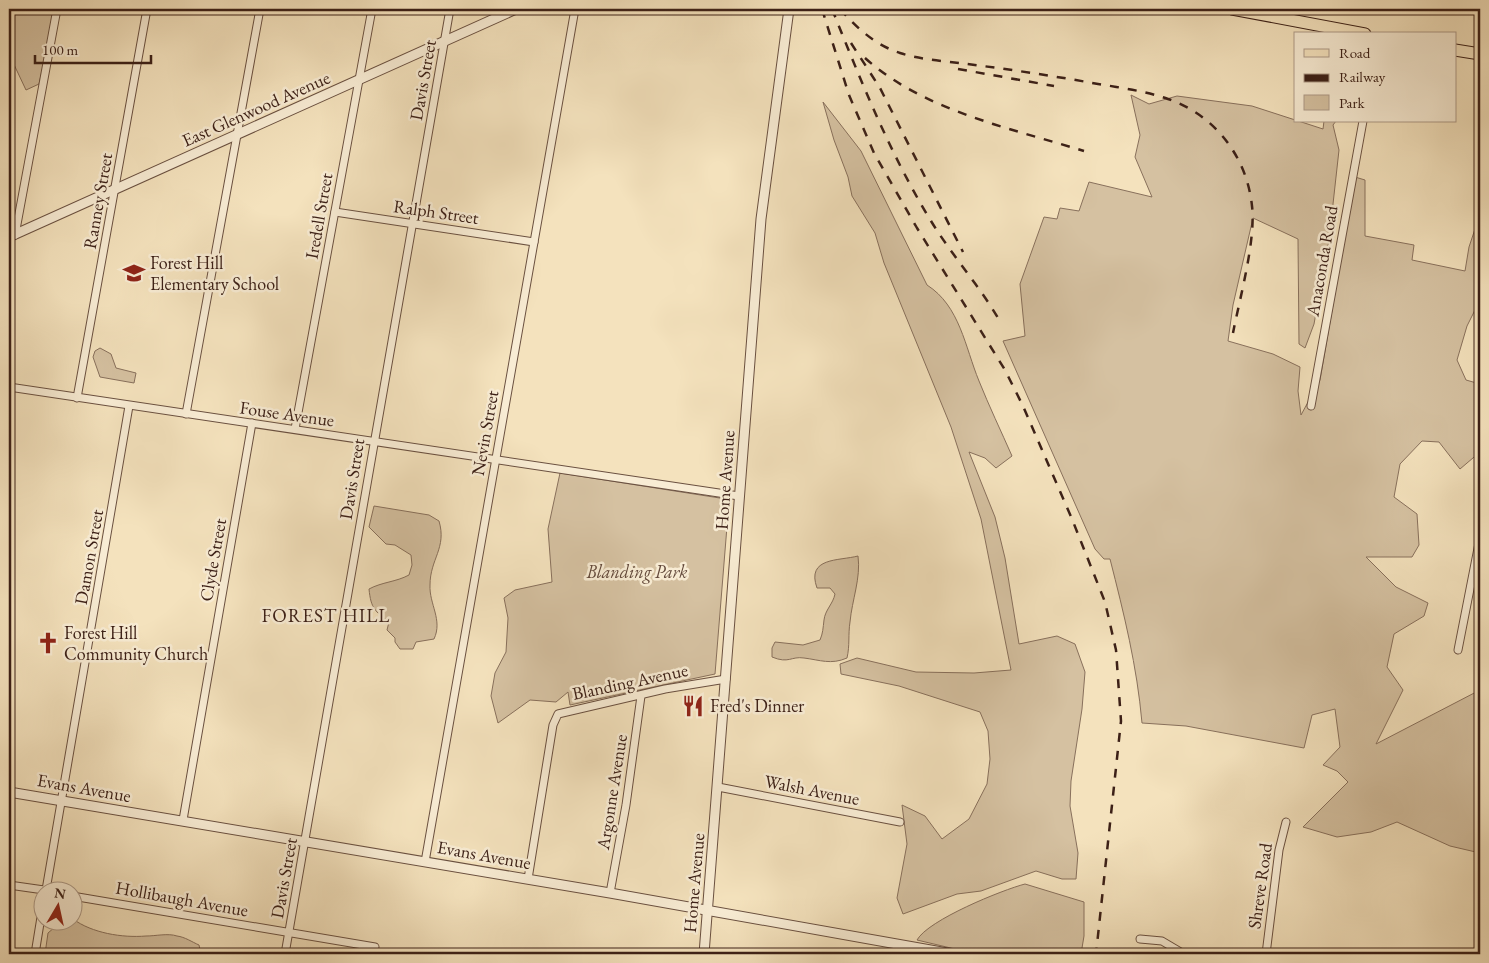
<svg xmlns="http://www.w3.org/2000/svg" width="1489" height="963" viewBox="0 0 1489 963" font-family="'EB Garamond',serif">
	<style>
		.green { fill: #d5c1a1; stroke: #88705c }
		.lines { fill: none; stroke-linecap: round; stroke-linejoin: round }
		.minor-casing { stroke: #6a5040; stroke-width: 9 }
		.tertiary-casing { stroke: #6a5040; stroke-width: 11 }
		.primary-casing { stroke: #3c2017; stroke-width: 13 }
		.minor { stroke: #f8ecd4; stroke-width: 7 }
		.tertiary { stroke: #f8ecd4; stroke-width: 9 }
		.primary { stroke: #f4e2bd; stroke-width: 11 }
		.rail { stroke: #3c2017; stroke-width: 2.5; stroke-dasharray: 9 9; stroke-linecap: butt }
		.labels { text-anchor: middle; stroke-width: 5; stroke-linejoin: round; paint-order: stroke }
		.street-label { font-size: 18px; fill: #3c2017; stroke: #f8ecd4 }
		.poi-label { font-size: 18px; fill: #3c2017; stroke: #f8ecd4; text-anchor: start }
		.park-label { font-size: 18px; font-style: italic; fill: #62483a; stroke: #f8ecd4 }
		.neighbourhood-label { font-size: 19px; letter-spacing: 1px; fill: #3c2017; stroke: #f8ecd4 }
	</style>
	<rect width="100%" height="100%" fill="#f4e2bd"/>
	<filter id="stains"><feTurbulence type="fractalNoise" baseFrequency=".004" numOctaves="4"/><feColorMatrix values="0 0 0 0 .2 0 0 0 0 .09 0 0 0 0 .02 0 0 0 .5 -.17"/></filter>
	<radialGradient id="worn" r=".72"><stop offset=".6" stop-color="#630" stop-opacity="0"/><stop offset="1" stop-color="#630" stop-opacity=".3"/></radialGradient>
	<!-- green -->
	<g class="green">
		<polygon points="9,9 56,9 39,84 26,90 9,54"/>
		<path d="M 1131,95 L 1149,104 L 1177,96 L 1252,106 L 1323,129 L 1324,121 L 1336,121 L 1333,125 L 1339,150 L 1329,240 L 1314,324 L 1305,348 L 1299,344 L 1298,239 L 1253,218 L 1233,305 L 1228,341 L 1273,354 L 1300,367 L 1298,391 L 1301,415 L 1320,380 L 1355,177 L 1365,180 L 1365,236 L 1414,245 L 1412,260 L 1465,271 L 1469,247 L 1480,214 L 1480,300 L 1467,326 L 1457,360 L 1466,380 L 1480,384 L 1480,452 L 1460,469 L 1439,442 L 1422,441 L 1400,464 L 1394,497 L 1417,514 L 1419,545 L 1412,557 L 1366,557 L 1396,587 L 1428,603 L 1424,616 L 1394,634 L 1387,667 L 1403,690 L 1376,744 L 1480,690 L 1480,853 L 1450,846 L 1397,822 L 1371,832 L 1337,837 L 1303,827 L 1348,782 L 1337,771 L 1323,765 L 1340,747 L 1335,709 L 1312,715 L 1304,748 L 1186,726 L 1142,723 C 1137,666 1124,614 1110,559 L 1104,559 L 1095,549 L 1003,341 L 1025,336 L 1020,284 L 1044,217 L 1057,219 L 1060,208 L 1079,211 L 1089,182 L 1152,197 L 1135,157 L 1140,135 Z"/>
		<path d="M 823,102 L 861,151 L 927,285 C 960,306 965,347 979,381 C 989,406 1001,431 1012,456 L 996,468 L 985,458 L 969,452 L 995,517 L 1005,558 L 1019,644 L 1057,636 L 1075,644 L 1085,672 L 1082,709 L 1071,781 L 1070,806 L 1078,853 L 1076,879 L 1062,879 L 1036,871 L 981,891 L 957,894 L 903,914 L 897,898 L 907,844 L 902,805 L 925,816 L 942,839 L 969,819 L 987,784 L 990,759 L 988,731 L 980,712 L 899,686 L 841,674 L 840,664 L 857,658 L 916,672 L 974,673 L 1011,670 L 981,519 L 951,427 L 884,263 L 875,233 L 852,196 L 848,177 L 834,140 Z"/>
		<polygon points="100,348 111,354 116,368 136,373 134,383 100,377 93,357 95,351"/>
		<polygon points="560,473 726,499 729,502 715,674 570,705 568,692 556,702 530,700 498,723 491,696 495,673 506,652 508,618 504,598 515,590 552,582 548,529"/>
		<path d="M 374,506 L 429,515 L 439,521 C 447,548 430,559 430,585 C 429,604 443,620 434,639 L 416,642 L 413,649 L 400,649 L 395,642 L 395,638 L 387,630 L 389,622 C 375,611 371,609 369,589 C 382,582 396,582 409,575 L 412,565 L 411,555 L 395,545 L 386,544 L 369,527 Z"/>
		<path d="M 858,556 C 861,578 852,600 850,622 C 848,635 850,645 847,658 C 831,665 820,660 804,658 C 791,656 789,664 772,657 L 772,648 L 775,642 L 803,645 L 820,640 C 823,633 823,628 824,620 C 825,610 833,604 835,594 L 830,588 L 817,588 C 806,557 839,561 858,556 Z"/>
		<path d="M 1025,884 L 1084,902 L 1084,936 L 1081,954 L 976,954 L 917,940 C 928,920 1002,890 1025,884 Z"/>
		<path d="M 73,919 C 92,933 122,938 146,936 C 156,936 168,933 177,936 C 185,937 192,942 199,945 L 201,954 L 45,954 L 48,933 L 62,921 Z"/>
	</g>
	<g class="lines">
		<!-- minor casing -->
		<g class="minor-casing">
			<g id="minor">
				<polyline points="335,212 534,242"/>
				<polyline points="15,235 57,9"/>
				<polyline points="9,387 739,496"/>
				<polyline points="77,398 147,9"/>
				<polyline points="1311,406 1363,121"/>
				<polyline points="186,414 260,9"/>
				<polyline points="295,429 372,9"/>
				<polyline points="1458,650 1480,538"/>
				<polyline points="718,787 900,822"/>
				<polyline points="183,820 252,423"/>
				<polyline points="425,862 575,9"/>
				<polyline points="528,879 553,725 558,714 665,689 726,679"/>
				<polyline points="9,885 44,890"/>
				<polyline points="46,890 129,406"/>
				<polyline points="610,893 626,805 641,696"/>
				<polyline points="72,896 375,947"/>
				<polyline points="1140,939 1162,941 1184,954"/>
				<polyline points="35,954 42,911"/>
				<polyline points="285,954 450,9"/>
				<polyline points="1266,954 1279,850 1286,822"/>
			</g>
		</g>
		<!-- tertiary casing -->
		<g class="tertiary-casing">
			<g id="tertiary">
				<polyline points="9,237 516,9"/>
				<polyline points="9,792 610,893 953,954"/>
				<polyline points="704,954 761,219 789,9"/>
			</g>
		</g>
		<!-- primary casing -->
		<g class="primary-casing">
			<g id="primary">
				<polyline points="1232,9 1365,34"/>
				<polyline points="1455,50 1480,54"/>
			</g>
		</g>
		<!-- minor -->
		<use href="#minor" class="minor"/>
		<!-- tertiary -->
		<use href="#tertiary" class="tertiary"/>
		<!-- primary -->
		<use href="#primary" class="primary"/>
		<!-- rail -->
		<g class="rail">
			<polyline points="822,9 849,95 874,153 917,228 1005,370 1023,406 1072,519 1105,602 1116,650 1121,721 1096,954"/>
			<path d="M 832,9 C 861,81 890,154 931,221 C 951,254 978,284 998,318"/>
			<path d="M 840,9 C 857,28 875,45 900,53 C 921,60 945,61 967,64 C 1007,69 1047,75 1087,82 C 1114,87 1143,90 1168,99 C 1215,115 1247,157 1252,206 C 1256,240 1240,297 1233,333"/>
			<polyline points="851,43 880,88 963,252"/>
			<path d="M 865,58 C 924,111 1010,128 1084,151"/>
			<polyline points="958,69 1054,86"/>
		</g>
	</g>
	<!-- icons -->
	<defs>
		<g id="school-bare" transform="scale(1.725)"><path d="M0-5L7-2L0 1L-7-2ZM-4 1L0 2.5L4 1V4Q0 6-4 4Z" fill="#8f2418" stroke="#f8ecd4" stroke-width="2.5" paint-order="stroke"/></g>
		<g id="church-bare" transform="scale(1.725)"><path d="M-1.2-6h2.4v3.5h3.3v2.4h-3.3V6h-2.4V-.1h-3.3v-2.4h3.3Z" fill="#8f2418" stroke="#f8ecd4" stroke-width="2.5" paint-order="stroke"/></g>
		<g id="restaurant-bare" transform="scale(1.725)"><path d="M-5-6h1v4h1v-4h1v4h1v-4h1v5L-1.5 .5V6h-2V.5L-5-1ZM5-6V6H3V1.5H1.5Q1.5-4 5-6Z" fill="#8f2418" stroke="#f8ecd4" stroke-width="2.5" paint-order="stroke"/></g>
	</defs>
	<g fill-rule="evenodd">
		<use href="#school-bare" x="134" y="273"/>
		<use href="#church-bare" x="48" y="643"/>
		<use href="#restaurant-bare" x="693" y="706"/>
	</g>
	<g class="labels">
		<!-- street labels -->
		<g class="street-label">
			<text transform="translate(423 80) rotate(-80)" y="6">Davis Street</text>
			<text transform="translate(256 109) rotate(-24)" y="6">East Glenwood Avenue</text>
			<text transform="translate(98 201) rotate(-80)" y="6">Ranney Street</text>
			<text transform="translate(436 212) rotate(8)" y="6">Ralph Street</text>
			<text transform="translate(319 216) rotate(-80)" y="6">Iredell Street</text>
			<text transform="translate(1322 261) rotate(-80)" y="6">Anaconda Road</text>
			<text transform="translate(287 414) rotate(8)" y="6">Fouse Avenue</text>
			<text transform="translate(485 433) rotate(-80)" y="6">Nevin Street</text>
			<text transform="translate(352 479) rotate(-81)" y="6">Davis Street</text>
			<text transform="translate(725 480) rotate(-86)" y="6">Home Avenue</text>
			<text transform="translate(89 557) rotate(-80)" y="6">Damon Street</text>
			<text transform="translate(213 560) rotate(-80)" y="6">Clyde Street</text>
			<text transform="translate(630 682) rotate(-12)" y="6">Blanding Avenue</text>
			<text transform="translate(84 788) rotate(10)" y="6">Evans Avenue</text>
			<text transform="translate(812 790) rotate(11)" y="6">Walsh Avenue</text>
			<text transform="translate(612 792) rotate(-81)" y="6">Argonne Avenue</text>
			<text transform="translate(484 855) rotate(10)" y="6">Evans Avenue</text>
			<text transform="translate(284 878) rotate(-80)" y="6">Davis Street</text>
			<text transform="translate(694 883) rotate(-85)" y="6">Home Avenue</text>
			<text transform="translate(1260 886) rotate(-82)" y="6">Shreve Road</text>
			<text transform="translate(182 899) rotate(10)" y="6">Hollibaugh Avenue</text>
		</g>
		<!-- poi labels -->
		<g class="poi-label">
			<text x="150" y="269">Forest Hill<tspan x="150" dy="21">Elementary School</tspan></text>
			<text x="64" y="639">Forest Hill<tspan x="64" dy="21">Community Church</tspan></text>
			<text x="710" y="712">Fred's Dinner</text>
		</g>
		<!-- park labels -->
		<g class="park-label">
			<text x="637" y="578">Blanding Park</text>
		</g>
		<!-- neighbourhood labels -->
		<g class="neighbourhood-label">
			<text x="326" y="622">FOREST HILL</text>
		</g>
	</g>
	<!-- margin -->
	<rect width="1489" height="963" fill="none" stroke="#f4e2bd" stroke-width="30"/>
	<rect x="10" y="10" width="1469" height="943" fill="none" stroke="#3c2017" stroke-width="2.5"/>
	<rect x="15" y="15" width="1459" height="933" fill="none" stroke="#3c2017"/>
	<!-- legend -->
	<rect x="1294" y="32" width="162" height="90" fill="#f8ecd4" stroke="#ad9a88"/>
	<rect x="1304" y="49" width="25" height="8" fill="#f4e2bd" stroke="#ad9a88"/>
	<text x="1339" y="58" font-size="15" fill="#3c2017">Road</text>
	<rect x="1304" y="74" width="25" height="8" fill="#3c2017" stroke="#ad9a88"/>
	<text x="1339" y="82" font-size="15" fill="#3c2017">Railway</text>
	<rect x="1304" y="95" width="25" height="15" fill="#d5c1a1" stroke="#ad9a88"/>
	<text x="1339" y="108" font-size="15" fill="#3c2017">Park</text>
	<!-- north arrow -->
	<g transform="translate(58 906) rotate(9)"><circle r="24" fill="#f8ecd4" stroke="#ad9a88"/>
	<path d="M0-4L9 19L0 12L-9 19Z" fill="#8f2418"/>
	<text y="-8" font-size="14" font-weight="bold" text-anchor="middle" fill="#3c2017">N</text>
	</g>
	<!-- scale -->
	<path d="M35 55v8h116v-8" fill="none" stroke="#3c2017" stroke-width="2.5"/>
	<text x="42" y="55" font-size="15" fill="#3c2017" stroke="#f8ecd4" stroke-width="4" paint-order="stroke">100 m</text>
	<rect width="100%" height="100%" filter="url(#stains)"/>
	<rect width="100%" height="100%" fill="url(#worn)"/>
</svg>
